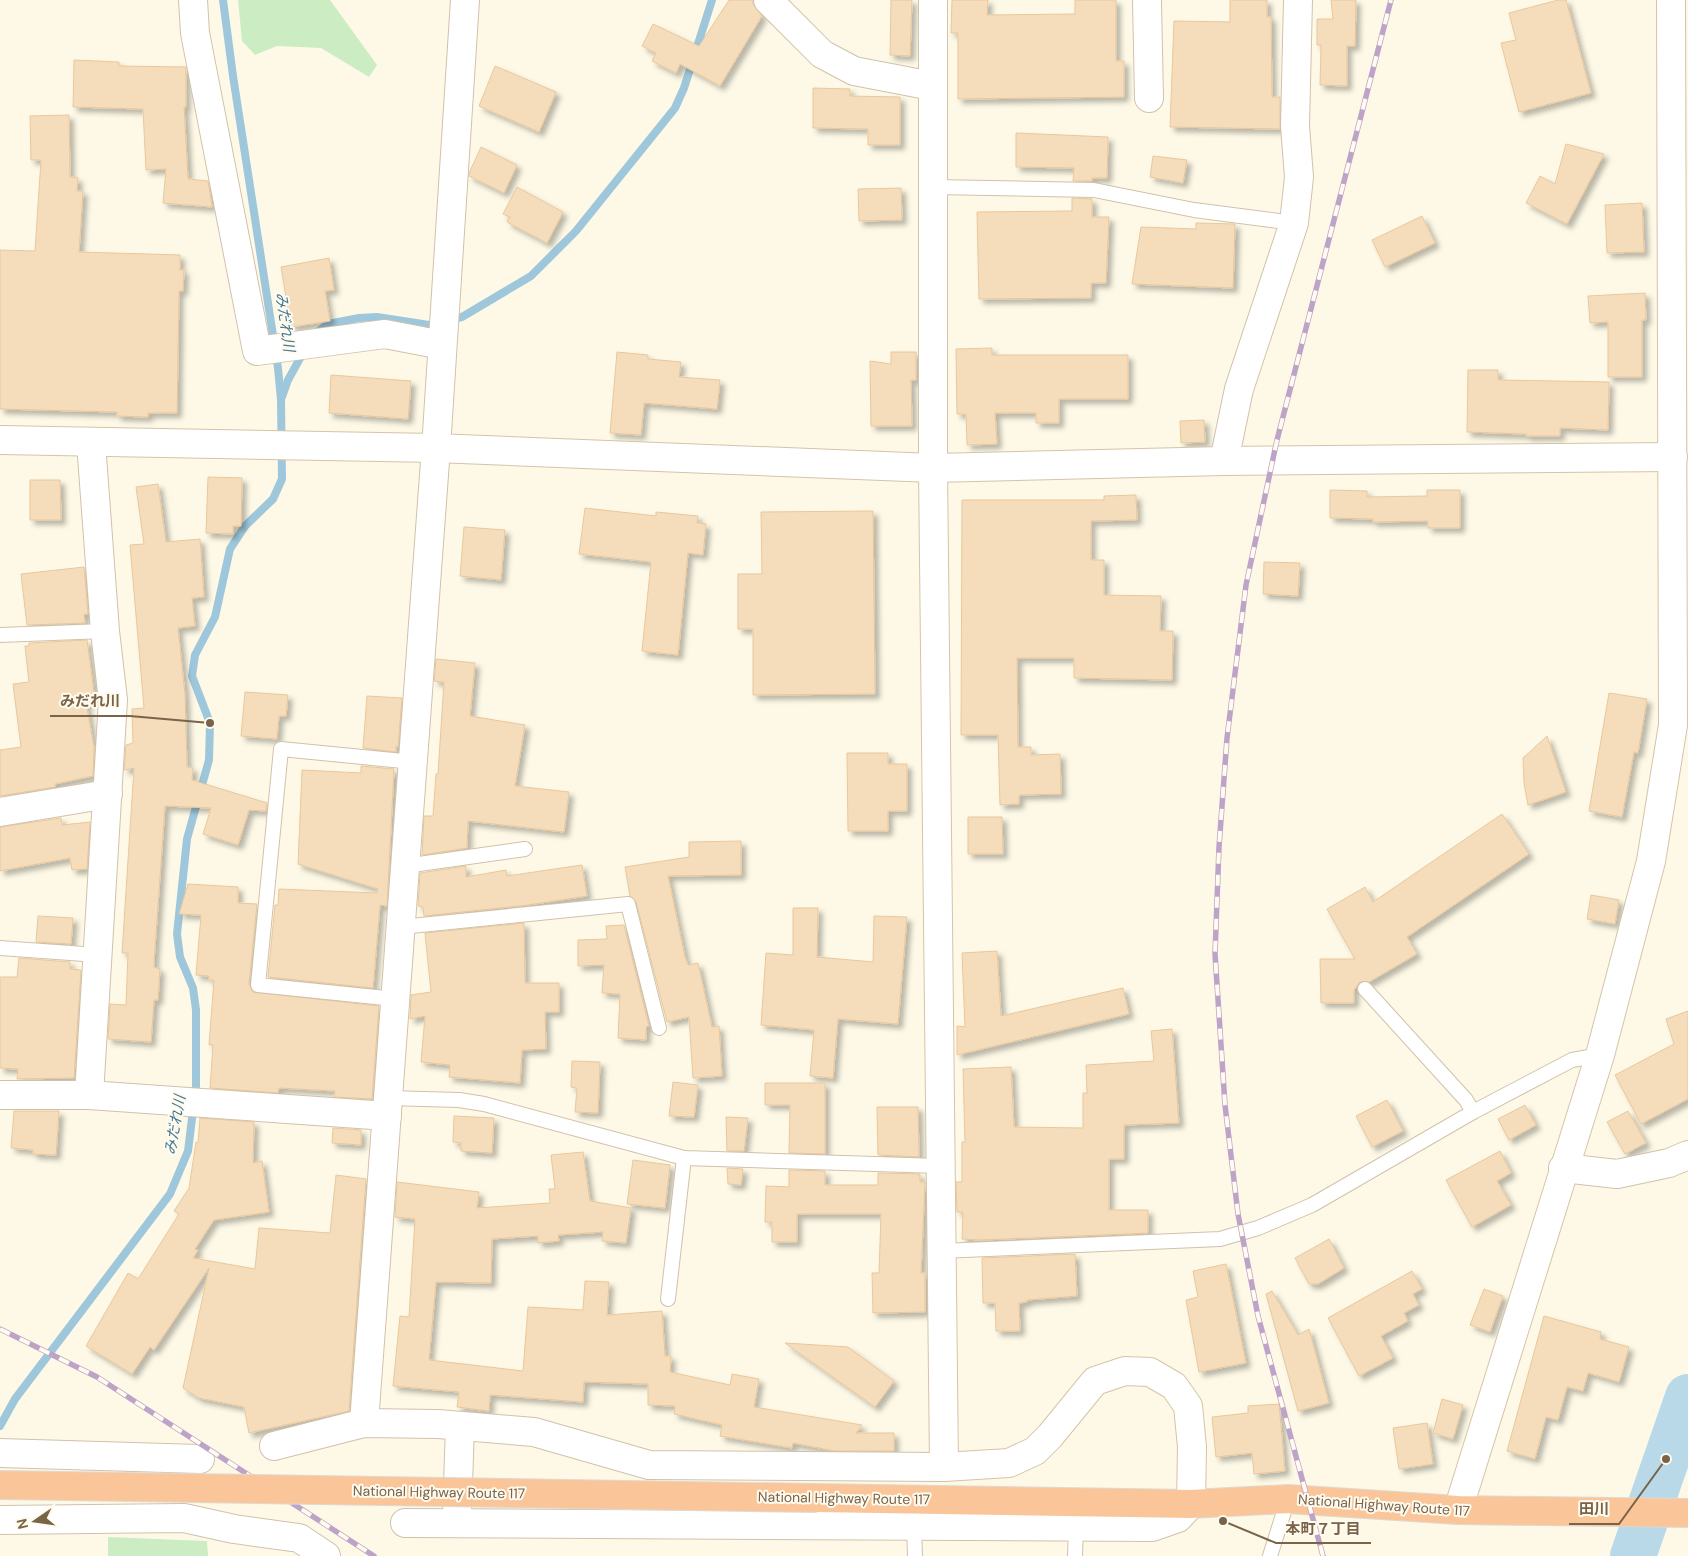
<svg xmlns="http://www.w3.org/2000/svg" width="1688" height="1556" viewBox="0 0 1688 1556" font-family="'DM Sans','Noto Sans JP',sans-serif">
	<style>
		.green { fill: #ccedc3 }
		.lines { fill: none; stroke-linecap: round; stroke-linejoin: round }
		.stream { stroke: #9ec7db; stroke-width: 8 }
		.river { stroke: #b9d9e9; stroke-width: 46 }
		.building { fill: #f5ddbc; stroke: #e9c79b; filter: url(#shadow) }
		.lane-casing { stroke: #d0c2ab; stroke-width: 16 }
		.street-casing { stroke: #d0c2ab; stroke-width: 30 }
		.secondary-casing { stroke: #d4c4a8; stroke-width: 30 }
		.highway-casing { stroke: #dfdad3; stroke-width: 30 }
		.lane { stroke: #fff; stroke-width: 14 }
		.street { stroke: #fff; stroke-width: 28 }
		.secondary { stroke: #fff; stroke-width: 28 }
		.highway { stroke: #fbc59a; stroke-width: 28 }
		.rail-casing { stroke: #bea3c9; stroke-width: 5.5 }
		.rail { stroke: #fffbee; stroke-width: 4; stroke-dasharray: 11; stroke-linecap: butt }
		.highway-bridge-casing { stroke: #dfdad3; stroke-width: 30; stroke-linecap: butt }
		.highway-bridge { stroke: #fbc59a; stroke-width: 28 }
		.labels { text-anchor: middle; stroke-width: 4; stroke-linejoin: round; paint-order: stroke }
		.street-label { font-size: 14px; fill: #796349; stroke: #fffbee }
		.water-label { font-size: 15px; font-style: italic; fill: #437895; stroke: #fffbee }
		.leader { fill: none; stroke: #796349; stroke-width: 2 }
		.callout-dot { fill: #796349; stroke: #fffbee; stroke-width: 2 }
		.callout-label { font-size: 15px; text-anchor: middle; font-weight: bold; fill: #796349; stroke: #fffbee; stroke-width: 4; stroke-linejoin: round; paint-order: stroke }
	</style>
	<defs>
		<filter id="shadow"><feDropShadow dx="4.5" dy="4.5" stdDeviation="2.5" flood-color="#0004"/></filter>
	</defs>
	<rect width="100%" height="100%" fill="#fef9e6"/>
	<!-- green -->
	<g class="green">
		<polygon points="238,0 330,0 377,65 369,77 321,48 277,46 255,55 242,41"/>
		<polygon points="108,1537 207,1541 208,1556 108,1556"/>
	</g>
	<g class="lines">
		<!-- stream -->
		<g class="stream">
			<polyline points="314,335 328,324 359,318 377,317 429,325 462,317 531,276 576,231 675,108 684,88 712,0"/>
			<polyline points="282,397 288,380 304,351"/>
			<polyline points="0,1426 15,1399 170,1194 188,1151 196,1086 196,1010 193,988 180,957 177,934 187,839 209,760 210,723 192,676 195,655 215,617 230,549 245,526 273,499 282,479 281,400 278,368 233,76 223,0"/>
		</g>
		<!-- river -->
		<polyline class="river" points="1633,1556 1688,1397"/>
	</g>
	<!-- building -->
	<g class="building">
		<polygon points="729,0 753,0 753,4 762,16 720,86 680,64 676,73 652,61 656,53 642,46 653,24 699,46"/>
		<polygon points="891,0 912,0 910,56 890,55"/>
		<polygon points="952,0 988,0 987,15 1075,14 1075,0 1116,0 1116,61 1124,61 1124,97 958,99 958,33 951,33"/>
		<polygon points="1230,0 1267,0 1267,17 1271,17 1272,97 1280,97 1280,129 1170,127 1174,21 1230,22"/>
		<polygon points="1331,0 1356,0 1355,46 1347,46 1347,86 1320,85 1321,45 1317,45 1317,19 1333,19"/>
		<polygon points="1558,0 1566,0 1591,93 1519,112 1501,43 1516,40 1509,13"/>
		<polygon points="74,60 119,62 119,66 186,67 186,107 184,107 188,179 208,181 212,207 163,203 166,169 146,170 143,109 73,107"/>
		<polygon points="495,66 556,92 539,132 479,106"/>
		<polygon points="813,88 850,89 850,96 900,97 900,145 868,145 868,129 813,128"/>
		<polygon points="69,115 70,177 78,178 77,191 83,191 79,252 180,255 180,270 184,270 183,291 179,291 177,413 148,413 148,417 117,416 117,412 0,409 0,250 35,251 41,160 31,160 30,116"/>
		<polygon points="1016,133 1108,137 1107,178 1092,178 1092,181 1073,181 1074,168 1016,167"/>
		<polygon points="1566,144 1604,154 1567,224 1526,203 1540,176 1555,184"/>
		<polygon points="481,147 517,165 504,193 469,176 470,171"/>
		<polygon points="1153,156 1187,160 1183,183 1150,177"/>
		<polygon points="517,187 563,212 547,243 507,222 510,217 503,214"/>
		<polygon points="901,188 902,220 859,221 858,189"/>
		<polygon points="1072,198 1092,199 1092,217 1109,217 1106,283 1091,283 1091,298 979,299 977,212 1072,211"/>
		<polygon points="1642,203 1644,252 1607,253 1605,205"/>
		<polygon points="1422,216 1435,243 1385,267 1372,240"/>
		<polygon points="1196,223 1235,224 1233,288 1132,284 1141,227 1196,229"/>
		<polygon points="329,258 334,290 325,291 330,321 291,327 281,267"/>
		<polygon points="1645,293 1646,320 1642,320 1642,377 1608,377 1608,322 1590,323 1588,296"/>
		<polygon points="992,348 992,355 1128,355 1128,399 1059,399 1059,423 1036,423 1036,413 995,413 997,444 967,445 966,414 957,414 956,349"/>
		<polygon points="617,352 648,355 648,359 681,362 679,377 720,380 717,409 644,403 641,435 610,433"/>
		<polygon points="891,352 916,352 916,380 911,380 912,426 871,426 870,361 891,364"/>
		<polygon points="1468,370 1498,370 1498,380 1609,382 1608,430 1560,428 1560,436 1526,436 1526,434 1467,432"/>
		<polygon points="331,375 411,381 408,419 329,413"/>
		<polygon points="1204,420 1205,442 1181,443 1180,421"/>
		<polygon points="208,477 242,478 241,526 233,526 233,534 206,533"/>
		<polygon points="30,480 60,480 61,520 30,520"/>
		<polygon points="158,484 166,542 200,539 204,597 192,598 195,626 178,628 185,695 187,767 193,768 192,780 267,803 266,811 249,810 238,845 203,834 211,808 165,806 154,962 154,967 160,969 158,1000 154,1000 151,1042 108,1039 110,1004 126,1005 128,953 122,953 134,768 124,770 126,745 133,743 132,709 144,708 130,545 144,544 136,487"/>
		<polygon points="1330,490 1367,491 1367,497 1427,496 1427,490 1460,490 1460,528 1428,528 1428,521 1373,522 1373,519 1330,518"/>
		<polygon points="1136,495 1137,520 1091,521 1091,560 1104,560 1104,595 1161,596 1160,631 1173,631 1172,680 1074,678 1074,658 1017,658 1018,747 1031,747 1031,755 1060,754 1061,794 1019,795 1019,804 1000,805 998,735 961,735 962,500 1104,500 1104,496"/>
		<polygon points="585,508 656,516 656,512 698,516 697,523 706,524 703,555 688,553 678,655 642,651 651,562 579,554"/>
		<polygon points="873,511 875,694 753,695 753,629 738,629 738,574 762,574 761,512"/>
		<polygon points="464,527 505,530 501,580 460,576"/>
		<polygon points="1264,562 1300,563 1298,596 1263,594"/>
		<polygon points="84,567 88,614 84,614 85,623 27,625 21,574"/>
		<polygon points="87,640 95,701 86,702 94,748 93,776 55,784 55,787 0,796 0,750 21,747 13,684 29,682 25,646 29,646 29,643"/>
		<polygon points="436,659 475,663 470,716 525,725 515,786 569,792 564,832 468,821 467,848 422,855 424,816 433,816 436,774 438,774 444,682 434,681"/>
		<polygon points="245,692 288,695 286,716 279,716 277,739 241,736"/>
		<polygon points="1609,693 1647,699 1638,753 1634,752 1622,817 1589,811"/>
		<polygon points="367,696 402,698 398,747 396,746 396,752 363,748"/>
		<polygon points="1547,736 1566,792 1528,805 1524,783 1523,758"/>
		<polygon points="847,753 888,753 888,764 907,764 907,811 888,811 888,831 848,831"/>
		<polygon points="361,766 394,769 387,906 380,905 373,988 268,977 275,905 278,905 279,889 377,893 378,889 298,864 302,770 361,773"/>
		<polygon points="1502,814 1529,854 1407,937 1417,954 1369,982 1360,982 1354,990 1354,1003 1321,1003 1320,959 1355,959 1327,909 1365,887 1373,902"/>
		<polygon points="968,817 1002,817 1003,854 968,854"/>
		<polygon points="61,818 62,825 90,822 87,869 72,870 70,858 0,871 0,827"/>
		<polygon points="741,841 741,875 668,876 685,957 688,965 698,963 712,1027 719,1026 722,1076 693,1078 689,1017 667,1022 636,902 630,896 625,867 689,857 689,842"/>
		<polygon points="582,865 587,896 528,905 424,916 423,907 418,906 420,873 466,866 466,877 506,870 507,876"/>
		<polygon points="188,884 238,887 238,903 257,904 249,984 253,992 379,1006 372,1099 334,1097 335,1091 279,1088 278,1093 210,1088 213,1045 209,1045 214,980 209,980 209,976 196,975 201,915 179,914"/>
		<polygon points="1591,895 1619,900 1615,924 1587,919"/>
		<polygon points="793,908 818,908 817,957 873,962 874,916 907,917 898,1024 838,1019 833,1078 810,1076 814,1030 761,1025 766,953 793,955"/>
		<polygon points="38,916 73,918 71,944 36,942"/>
		<polygon points="524,923 525,983 559,983 559,1012 545,1012 546,1049 522,1050 520,1083 449,1077 450,1065 421,1062 425,1016 410,1019 411,995 431,992 425,933"/>
		<polygon points="624,925 649,1026 646,1027 646,1040 618,1038 620,994 602,993 604,965 578,966 578,940 607,939 606,926"/>
		<polygon points="997,951 1001,1016 1123,988 1129,1014 957,1055 957,1026 965,1027 962,953"/>
		<polygon points="19,958 70,962 70,969 81,970 74,1078 17,1079 18,1069 0,1068 0,977 17,977"/>
		<polygon points="1688,1011 1688,1099 1641,1124 1615,1075 1674,1044 1666,1019"/>
		<polygon points="1172,1029 1179,1123 1124,1125 1124,1159 1109,1159 1109,1210 1148,1210 1148,1233 982,1240 962,1239 963,1212 957,1212 956,1182 962,1182 962,1142 965,1142 963,1069 1011,1067 1014,1127 1083,1128 1083,1093 1087,1093 1086,1065 1154,1061 1151,1031"/>
		<polygon points="572,1061 600,1062 598,1113 575,1112 577,1088 571,1087"/>
		<polygon points="673,1082 698,1085 694,1117 669,1116"/>
		<polygon points="765,1083 825,1083 825,1154 789,1153 790,1105 765,1105"/>
		<polygon points="1387,1100 1403,1131 1372,1147 1356,1116"/>
		<polygon points="1525,1105 1536,1125 1509,1140 1498,1119"/>
		<polygon points="877,1107 918,1107 919,1157 878,1155"/>
		<polygon points="14,1111 59,1111 56,1155 33,1154 33,1150 11,1148"/>
		<polygon points="1628,1111 1646,1143 1625,1154 1607,1122"/>
		<polygon points="454,1116 494,1118 492,1153 461,1151 461,1143 453,1142"/>
		<polygon points="726,1117 748,1118 744,1151 727,1151"/>
		<polygon points="200,1118 254,1122 253,1163 262,1161 269,1212 214,1220 195,1249 198,1250 193,1258 255,1269 259,1228 330,1233 336,1175 366,1179 349,1411 249,1433 244,1407 199,1398 183,1388 209,1268 154,1350 150,1347 132,1374 86,1346 128,1273 138,1279 179,1214 174,1211 189,1188 196,1142 198,1143"/>
		<polygon points="333,1128 361,1130 361,1145 332,1143"/>
		<polygon points="1500,1151 1511,1173 1497,1181 1511,1205 1472,1227 1446,1180"/>
		<polygon points="583,1152 590,1201 631,1208 626,1243 602,1241 603,1232 558,1235 559,1241 538,1243 538,1236 492,1239 491,1283 436,1282 429,1360 523,1371 528,1307 583,1310 585,1281 609,1282 607,1315 662,1311 665,1356 671,1356 670,1372 730,1385 732,1374 759,1379 754,1407 862,1425 856,1433 894,1433 894,1451 835,1451 793,1443 792,1448 720,1436 722,1425 674,1414 675,1406 648,1405 648,1384 584,1382 583,1402 490,1395 489,1411 457,1407 459,1392 393,1386 400,1316 409,1317 415,1219 395,1217 397,1182 479,1192 477,1208 550,1203 549,1189 555,1189 551,1155"/>
		<polygon points="633,1160 670,1165 665,1208 627,1204"/>
		<polygon points="727,1168 743,1169 741,1185 728,1184"/>
		<polygon points="789,1170 825,1171 825,1185 878,1185 878,1173 920,1174 920,1182 925,1182 921,1273 925,1273 925,1312 873,1313 872,1273 879,1273 881,1214 797,1214 797,1242 772,1242 772,1222 765,1222 766,1186 789,1187"/>
		<polygon points="1329,1239 1344,1268 1318,1284 1309,1284 1295,1258"/>
		<polygon points="1075,1254 1077,1296 1027,1300 1027,1302 1019,1303 1020,1331 996,1331 995,1303 983,1303 982,1258"/>
		<polygon points="1226,1264 1246,1363 1199,1372 1186,1300 1198,1297 1193,1271"/>
		<polygon points="1412,1271 1422,1289 1413,1294 1419,1305 1404,1313 1408,1321 1381,1336 1393,1358 1359,1376 1328,1318"/>
		<polygon points="1484,1289 1503,1296 1490,1332 1470,1325"/>
		<polygon points="1272,1291 1298,1335 1309,1329 1329,1403 1298,1411 1266,1294"/>
		<polygon points="1544,1316 1601,1332 1600,1339 1629,1347 1619,1382 1588,1373 1583,1391 1567,1387 1558,1420 1546,1417 1535,1459 1507,1451"/>
		<polygon points="785,1343 848,1347 894,1381 875,1407"/>
		<polygon points="1442,1399 1463,1405 1453,1439 1433,1433"/>
		<polygon points="1279,1404 1285,1471 1254,1474 1252,1453 1216,1457 1212,1417 1248,1413 1248,1406"/>
		<polygon points="1427,1423 1433,1464 1399,1469 1393,1428"/>
	</g>
	<g class="lines">
		<!-- lane casing -->
		<g class="lane-casing">
			<g id="lane">
				<polyline points="933,187 1094,190 1194,210 1294,223"/>
				<polyline points="0,635 105,631"/>
				<polyline points="405,866 525,849"/>
				<polyline points="401,927 628,904 659,1028"/>
				<polyline points="0,948 98,955"/>
				<polyline points="1365,989 1466,1100 1473,1112"/>
				<polyline points="395,999 258,985 281,749 413,762"/>
				<polyline points="388,1098 459,1100 484,1104 684,1158 940,1166"/>
				<polyline points="941,1251 1220,1239 1258,1228 1312,1205 1473,1112 1572,1060 1600,1055"/>
				<polyline points="668,1299 684,1158"/>
				<polyline points="914,1527 915,1556"/>
				<polyline points="1075,1556 1076,1527"/>
				<polyline points="1270,1556 1288,1499"/>
			</g>
		</g>
		<!-- street casing -->
		<g class="street-casing">
			<g id="street">
				<polyline points="193,0 195,33 257,351 385,334 442,345"/>
				<polyline points="768,0 822,54 854,71 932,86"/>
				<polyline points="1147,0 1149,98"/>
				<polyline points="1224,461 1239,389 1294,223 1299,177 1295,126 1298,0"/>
				<polyline points="0,812 108,794"/>
				<polyline points="0,1095 89,1095 387,1116"/>
				<polyline points="89,1095 113,700 105,631 91,443"/>
				<polyline points="1563,1168 1617,1174 1669,1163 1688,1155"/>
				<polyline points="364,1423 436,448 465,0"/>
				<polyline points="274,1446 364,1423 438,1424 534,1432 649,1465 944,1467"/>
				<polyline points="0,1453 200,1459"/>
				<polyline points="457,1515 460,1426"/>
				<polyline points="0,1520 184,1518 234,1529 299,1538 326,1556"/>
				<polyline points="405,1523 1152,1527 1178,1518 1191,1504"/>
			</g>
		</g>
		<!-- secondary casing -->
		<g class="secondary-casing">
			<g id="secondary">
				<polyline points="933,0 933,468 944,1467 1009,1463 1035,1451 1050,1436 1095,1381 1125,1371 1150,1372 1174,1386 1188,1406 1192,1447 1191,1504"/>
				<polyline points="0,440 436,448 933,468 1224,461 1673,457"/>
				<polyline points="1458,1510 1600,1055 1651,861 1673,725 1671,0"/>
			</g>
		</g>
		<!-- highway casing -->
		<g class="highway-casing">
			<polyline id="highway" points="817,1498 1191,1504 1288,1499 1458,1510 1688,1513"/>
		</g>
		<!-- lane -->
		<use href="#lane" class="lane"/>
		<!-- street -->
		<use href="#street" class="street"/>
		<!-- secondary -->
		<use href="#secondary" class="secondary"/>
		<!-- highway -->
		<use href="#highway" class="highway"/>
		<!-- rail casing -->
		<g class="rail-casing">
			<g id="rail">
				<polyline points="0,1329 97,1377 374,1556"/>
				<polyline points="1323,1556 1258,1316 1238,1214 1225,1105 1215,954 1219,847 1227,738 1246,585 1277,440 1391,0"/>
			</g>
		</g>
		<!-- rail -->
		<use href="#rail" class="rail"/>
		<!-- highway-bridge casing -->
		<g class="highway-bridge-casing">
			<polyline id="highway-bridge" points="0,1485 817,1498"/>
		</g>
		<!-- highway-bridge -->
		<use href="#highway-bridge" class="highway-bridge"/>
	</g>
	<g class="labels">
		<!-- street labels -->
		<g class="street-label">
			<text transform="translate(439 1492) rotate(1)" y="5">National Highway Route 117</text>
			<text transform="translate(844 1498) rotate(1)" y="5">National Highway Route 117</text>
			<text transform="translate(1384 1505) rotate(4)" y="5">National Highway Route 117</text>
		</g>
		<!-- water labels -->
		<g class="water-label">
			<text transform="translate(285 322) rotate(82)" y="5">みだれ川</text>
			<text transform="translate(175 1125) rotate(-80)" y="5">みだれ川</text>
		</g>
	</g>
	<!-- callouts -->
	<path class="leader" d="M210 723L130 716H50M1666 1459L1619 1524H1569M1223 1521L1276 1543H1371"/>
	<g class="callout-dot">
		<circle cx="210" cy="723" r="5"/>
		<circle cx="1666" cy="1459" r="5"/>
		<circle cx="1223" cy="1521" r="5"/>
	</g>
	<g class="callout-label">
		<text x="90" y="706">みだれ川</text>
		<text x="1594" y="1514">田川</text>
		<text x="1323" y="1534">本町７丁目</text>
	</g>
	<!-- north arrow -->
	<g transform="translate(35 1521) rotate(257)" stroke="#fffbee" stroke-width="4" paint-order="stroke">
	<path d="M0-4L9 19L0 12L-9 19Z" fill="#796349"/>
	<text y="-8" font-size="14" font-weight="bold" text-anchor="middle" fill="#796349">N</text>
	</g>
</svg>
